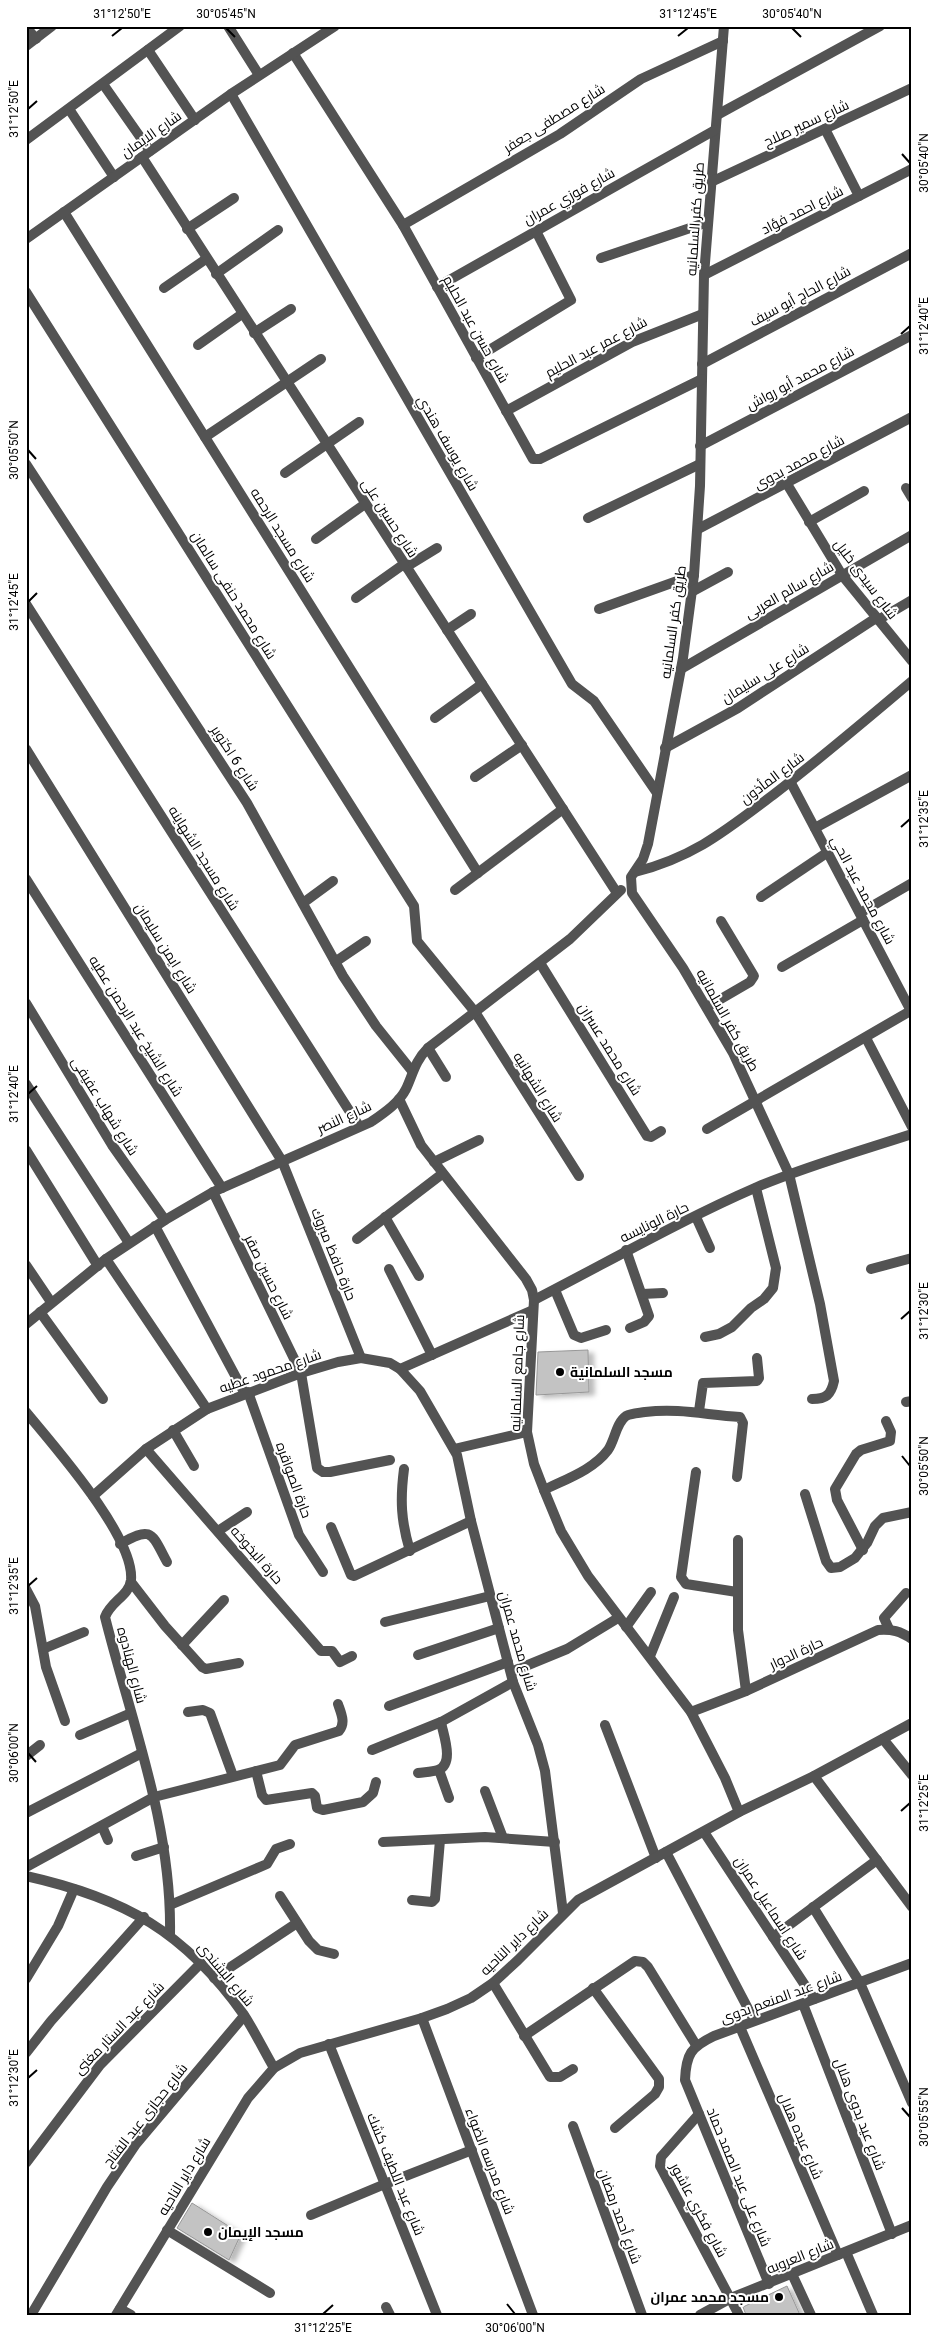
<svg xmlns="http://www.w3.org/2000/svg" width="938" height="2341" viewBox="0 0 938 2341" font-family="Roboto,Cairo,sans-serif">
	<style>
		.building { fill: #c3c3c3; stroke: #979797; filter: url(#shadow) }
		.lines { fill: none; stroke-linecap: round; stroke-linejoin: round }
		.minor { stroke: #535353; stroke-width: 10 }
		.tertiary { stroke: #535353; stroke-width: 10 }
		.ticks { fill: none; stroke: #000; stroke-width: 2 }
		.poi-dot { fill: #000; stroke: #fff; stroke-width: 2 }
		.labels { text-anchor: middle; stroke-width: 4; stroke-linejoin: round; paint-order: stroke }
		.street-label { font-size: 14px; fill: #000; stroke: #fff }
		.poi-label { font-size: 14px; font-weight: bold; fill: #000; stroke: #fff; text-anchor: start }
		.neatline { fill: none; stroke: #000; stroke-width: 2 }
		.ticks-label { font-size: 12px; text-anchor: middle; fill: #000 }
	</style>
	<defs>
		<filter id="shadow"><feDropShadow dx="5.5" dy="3" stdDeviation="2.5" flood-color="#0004"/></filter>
	</defs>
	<rect width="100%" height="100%" fill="#fff"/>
	<!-- building -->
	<g class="building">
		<polygon points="588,1350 589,1392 536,1395 538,1352"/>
		<polygon points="192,2203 241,2234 229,2260 177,2228"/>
		<polygon points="787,2286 800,2315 746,2315 743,2307"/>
	</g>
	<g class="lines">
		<!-- minor -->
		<g class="minor">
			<polyline points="228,26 259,75"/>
			<path d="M 724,26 L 704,275 L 700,486 L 694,575 L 683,658 L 648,844 L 643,859 L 631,877 L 632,893 L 683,968 L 733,1053 L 789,1174 L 820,1304 L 834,1381 C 831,1395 826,1399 812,1399"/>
			<polyline points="26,27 36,39"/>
			<polyline points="26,46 52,26"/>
			<polyline points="148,50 195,120"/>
			<polyline points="293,53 403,225 533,459 540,459 702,379"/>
			<polyline points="103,84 150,151"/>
			<polyline points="231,94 572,684 594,701 657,793"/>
			<polyline points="69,109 114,177"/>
			<polyline points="717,115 880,26"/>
			<polyline points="825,129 859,196"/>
			<polyline points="26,140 180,26"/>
			<polyline points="142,157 617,893"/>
			<polyline points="711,182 912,88"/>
			<polyline points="64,212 478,873"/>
			<polyline points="403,225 560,134 641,79 723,41"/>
			<polyline points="187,229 234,198"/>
			<polyline points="26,239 231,94 335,26"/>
			<polyline points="601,258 708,222"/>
			<polyline points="216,274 278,230"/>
			<polyline points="704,275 912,169"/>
			<polyline points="437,287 715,130"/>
			<polyline points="164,288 206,259"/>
			<polyline points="26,292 414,906 417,941 475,1012 579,1176"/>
			<polyline points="254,333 291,309"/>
			<polyline points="198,345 242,314"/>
			<polyline points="476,358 571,300 536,231"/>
			<polyline points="702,364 912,253"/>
			<polyline points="506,411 632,342 703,314"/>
			<polyline points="205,437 321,359"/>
			<polyline points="700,446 912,335"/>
			<polyline points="26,464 247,803 343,976 376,1026 412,1071"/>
			<polyline points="285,473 359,422"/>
			<polyline points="787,484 842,575 912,661"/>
			<polyline points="906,488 912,498"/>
			<polyline points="588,518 700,464"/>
			<polyline points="809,522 864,491"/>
			<polyline points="698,529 912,417"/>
			<polyline points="316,539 365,504"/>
			<polyline points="406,567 437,548"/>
			<polyline points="693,591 728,572"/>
			<polyline points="356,598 404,564"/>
			<polyline points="26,604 359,1126"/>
			<polyline points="599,609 694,575"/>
			<polyline points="878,620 912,600"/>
			<polyline points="447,630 471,614"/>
			<polyline points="681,669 912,535"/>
			<polyline points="435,718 482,684"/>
			<polyline points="665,748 738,708 876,618"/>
			<polyline points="26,749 282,1161 361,1358"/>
			<polyline points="475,777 522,745"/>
			<polyline points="790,781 911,1011"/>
			<polyline points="815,828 912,775"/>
			<path d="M 635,872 C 694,857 725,831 773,795 C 821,758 866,720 912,681"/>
			<polyline points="26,879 222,1188"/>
			<polyline points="455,890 563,809"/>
			<polyline points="761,897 828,852"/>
			<polyline points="303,903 333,881"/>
			<polyline points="860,913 912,883"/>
			<polyline points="335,962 366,941"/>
			<polyline points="540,963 647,1136 651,1137 661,1131"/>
			<polyline points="782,967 863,920"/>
			<polyline points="26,1003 112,1145 165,1220"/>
			<polyline points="707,1007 750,982 754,976 721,921"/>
			<polyline points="866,1038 912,1127"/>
			<polyline points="428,1048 446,1077"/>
			<polyline points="26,1084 129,1243"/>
			<polyline points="399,1099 421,1145 526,1279 532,1290 534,1300 527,1432 534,1464 544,1490 561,1531 588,1576 691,1712 725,1778 739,1812"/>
			<polyline points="707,1129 912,1010"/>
			<polyline points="26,1150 98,1266"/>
			<polyline points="434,1162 479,1140"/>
			<polyline points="213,1192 301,1373 317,1468 323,1472 330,1472 390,1460"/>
			<polyline points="385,1217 419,1276"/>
			<polyline points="696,1217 710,1248"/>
			<polyline points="155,1226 245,1394"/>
			<polyline points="357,1239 442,1174"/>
			<polyline points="626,1250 649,1316 644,1322 630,1328"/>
			<polyline points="106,1259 207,1409"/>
			<polyline points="26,1265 51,1302"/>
			<polyline points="389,1269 432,1355"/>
			<polyline points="871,1269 912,1258"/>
			<polyline points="555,1290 574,1335 581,1338 606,1330"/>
			<polyline points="642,1294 663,1293"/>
			<path d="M 534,1300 C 608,1262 681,1220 757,1187 C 807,1166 860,1151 912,1134"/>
			<polyline points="40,1312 103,1399"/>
			<path d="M 26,1324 L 106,1259 L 165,1220 L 213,1192 L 371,1122 C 384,1113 399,1103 406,1089 C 413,1074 415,1061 428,1048 L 570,939 L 621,890"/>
			<polyline points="705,1337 719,1334 732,1327 751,1308 764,1299 773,1288 776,1268 756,1188"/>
			<polyline points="400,1369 533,1310"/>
			<polyline points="248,1392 299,1535 323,1572"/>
			<polyline points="906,1402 912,1401"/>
			<polyline points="699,1411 703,1383 757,1381 759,1378 757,1358"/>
			<path d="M 26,1412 C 53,1445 135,1537 131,1580 C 129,1596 111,1601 105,1617 C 131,1721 172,1825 170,1934"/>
			<polyline points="173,1430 194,1466"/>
			<polyline points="146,1449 321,1651 332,1651 340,1662 352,1656"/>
			<polyline points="454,1449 527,1432"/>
			<path d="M 404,1469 C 400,1500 401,1521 410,1551"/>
			<polyline points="696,1472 681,1577 686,1584 737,1592"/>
			<path d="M 544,1490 C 566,1479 593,1470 608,1450 C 615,1440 616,1423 626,1416 C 631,1413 639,1413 645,1412 C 680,1408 706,1415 740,1417 L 743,1423 L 737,1477"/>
			<polyline points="805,1494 826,1561 831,1568 840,1567 855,1558 867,1543 875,1526 883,1518 912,1512"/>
			<polyline points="93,1496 146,1449 207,1409 301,1373 338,1362 361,1358 390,1363 400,1369 420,1391 457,1455 471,1521 513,1682 538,1745 545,1771 563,1913"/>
			<polyline points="331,1527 351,1575 354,1576 471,1521"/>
			<polyline points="218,1531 247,1512"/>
			<polyline points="738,1540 738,1630 746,1691"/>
			<path d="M 120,1544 C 152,1526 151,1532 167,1562"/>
			<polyline points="863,1550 837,1500 835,1489 856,1454 861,1450 890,1441 891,1432 886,1421"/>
			<polyline points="131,1582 165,1626 202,1667 206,1669 239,1663"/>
			<polyline points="26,1589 35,1606 46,1667 65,1721"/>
			<polyline points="385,1622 490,1596"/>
			<polyline points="626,1627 651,1592"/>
			<polyline points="889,1629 884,1618 906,1593"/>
			<polyline points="182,1645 224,1600"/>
			<polyline points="43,1649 84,1632"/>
			<polyline points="418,1655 499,1628"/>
			<polyline points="650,1656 674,1597"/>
			<polyline points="511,1672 567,1649 618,1618"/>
			<polyline points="389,1706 508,1662"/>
			<polyline points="188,1712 203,1710 210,1713 233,1776"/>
			<path d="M 691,1712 L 746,1691 L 878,1630 C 892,1629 900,1631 912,1639"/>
			<polyline points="605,1725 656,1858"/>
			<polyline points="80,1735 131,1713"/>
			<polyline points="883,1739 912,1775"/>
			<polyline points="372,1750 441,1722 513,1682"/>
			<polyline points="26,1756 40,1745"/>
			<polyline points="439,1770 449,1798"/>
			<polyline points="256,1771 262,1795 266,1800 312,1793 315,1796 317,1808 323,1810 363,1802 373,1793 376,1782"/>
			<path d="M 418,1773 C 424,1772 432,1772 438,1770 C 455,1764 443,1734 441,1722"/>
			<polyline points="814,1776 912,1907"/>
			<polyline points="485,1791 503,1838"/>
			<polyline points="26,1813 142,1753"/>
			<polyline points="102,1826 108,1840"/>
			<polyline points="704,1832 814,1999"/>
			<polyline points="383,1842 485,1837 555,1842"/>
			<polyline points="666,1852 754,2020"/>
			<polyline points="136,1856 164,1847"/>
			<path d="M 26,1867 L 154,1797 L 280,1765 L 295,1745 L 339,1731 C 346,1723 341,1713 338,1704"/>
			<path d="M 26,1876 C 125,1898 185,1932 244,2015 C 255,2032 264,2051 274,2068"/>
			<polyline points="280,1896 309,1941 318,1950 334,1954"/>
			<polyline points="412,1900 432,1902 435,1899 440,1840"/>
			<polyline points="170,1905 267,1864 276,1849 290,1844"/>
			<polyline points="813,1907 860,1983 912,2103"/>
			<polyline points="773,1937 877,1860"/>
			<polyline points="214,1978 297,1923"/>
			<polyline points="26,1979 58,1926 74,1889"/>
			<polyline points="493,1983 550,2077 560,2077 573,2069"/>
			<polyline points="593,1988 659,2079 659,2087 655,2094 615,2128"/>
			<polyline points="803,2004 892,2234"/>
			<polyline points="422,2018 533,2315"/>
			<polyline points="740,2027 838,2255"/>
			<polyline points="524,2036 635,1961 643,1962 648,1967 696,2045"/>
			<polyline points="329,2044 437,2315"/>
			<polyline points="26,2053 51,2021 144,1917"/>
			<polyline points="699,2114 661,2157 660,2166 739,2315"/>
			<polyline points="573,2126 642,2315"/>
			<polyline points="26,2163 100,2065 201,1963"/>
			<polyline points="311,2215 385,2184 472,2150"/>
			<polyline points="167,2230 270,2293"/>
			<polyline points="846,2252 873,2315"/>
			<polyline points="792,2274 811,2315"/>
			<path d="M 769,2284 L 685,2080 C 686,2054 691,2047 714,2036 L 912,1963"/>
			<polyline points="386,2307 390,2315"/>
			<polyline points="120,2309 131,2315"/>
			<polyline points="31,2315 107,2187 136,2144 244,2016"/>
			<polyline points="116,2315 248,2098 274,2068 300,2053 422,2018 447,2009 471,1998 493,1983 518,1960 578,1900 739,1812 814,1776 912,1723"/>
		</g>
		<!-- tertiary -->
		<polyline class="tertiary" points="700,2315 731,2298 912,2225"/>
	</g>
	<!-- ticks -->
	<path class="ticks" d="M 226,28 L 235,37M 792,28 L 801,37M 112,36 L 122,28M 678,36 L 688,28M 28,109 L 37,101M 902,154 L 910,163M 901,334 L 910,326M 28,450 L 36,459M 28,602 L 37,593M 901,827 L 910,819M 28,1094 L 37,1086M 901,1319 L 910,1311M 902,1456 L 910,1466M 28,1586 L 37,1578M 28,1753 L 36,1762M 901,1811 L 910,1803M 28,2078 L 37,2070M 902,2108 L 910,2117M 507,2304 L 515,2314M 323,2314 L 333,2305"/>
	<!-- markers -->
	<g class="poi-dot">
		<circle cx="560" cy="1372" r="5"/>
		<circle cx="208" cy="2232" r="5"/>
		<circle cx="779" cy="2297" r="5"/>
	</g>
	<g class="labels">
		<!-- street labels -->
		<g class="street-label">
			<text transform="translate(554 118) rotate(-32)" y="5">شارع مصطفى جعفر</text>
			<text transform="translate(806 123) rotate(-25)" y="5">شارع سمير صلاح</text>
			<text transform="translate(151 134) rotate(-35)" y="5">شارع الايمان</text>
			<text transform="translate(569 196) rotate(-29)" y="5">شارع فوزي عمران</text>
			<text transform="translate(802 210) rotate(-27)" y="5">شارع احمد فؤاد</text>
			<text transform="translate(695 219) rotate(-86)" y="5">طريق كفر السلمانيه</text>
			<text transform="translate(800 296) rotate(-28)" y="5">شارع الحاج أبو سيف</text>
			<text transform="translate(476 329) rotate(61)" y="5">شارع حسن عبد الحليم</text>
			<text transform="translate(596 347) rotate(-28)" y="5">شارع عمر عبد الحليم</text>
			<text transform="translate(800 378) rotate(-28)" y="5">شارع محمد أبو رواش</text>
			<text transform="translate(448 443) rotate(60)" y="5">شارع يوسف هندي</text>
			<text transform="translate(799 462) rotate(-28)" y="5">شارع محمد بدوى</text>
			<text transform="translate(390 518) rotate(57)" y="5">شارع حسين على</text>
			<text transform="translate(283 535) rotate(58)" y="5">شارع مسجد الرحمه</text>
			<text transform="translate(866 579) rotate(53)" y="5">شارع سيدى خليل</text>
			<text transform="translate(789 590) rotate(-30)" y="5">شارع سالم العربى</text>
			<text transform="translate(234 595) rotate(58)" y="5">شارع محمد حنفى سالمان</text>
			<text transform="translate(673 622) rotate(-82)" y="5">طريق كفر السلمانيه</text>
			<text transform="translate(765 673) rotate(-32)" y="5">شارع على سليمان</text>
			<text transform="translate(235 758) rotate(57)" y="5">شارع 6 اكتوبر</text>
			<text transform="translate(772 778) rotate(-37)" y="5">شارع المأذون</text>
			<text transform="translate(204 858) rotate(58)" y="5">شارع مسجد الشهاينه</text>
			<text transform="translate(863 890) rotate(62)" y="5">شارع محمد عبد الحي</text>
			<text transform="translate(166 948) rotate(58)" y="5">شارع ايمن سليمان</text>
			<text transform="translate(728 1020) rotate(61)" y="5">طريق كفر السلمانيه</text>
			<text transform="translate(136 1026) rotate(58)" y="5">شارع الشيخ عبد الرحمن عطيه</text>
			<text transform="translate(610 1049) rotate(58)" y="5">شارع محمد عسران</text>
			<text transform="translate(538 1087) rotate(58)" y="5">شارع الشهانيه</text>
			<text transform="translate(105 1106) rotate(58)" y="5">شارع شهاب عفيفى</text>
			<text transform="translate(344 1117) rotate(-25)" y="5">شارع النصر</text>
			<text transform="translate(654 1222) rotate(-26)" y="5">حارة الونايسه</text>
			<text transform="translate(334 1254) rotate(68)" y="5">حارة حافظ مبروك</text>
			<text transform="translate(269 1277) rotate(64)" y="5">شارع حسين صقر</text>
			<text transform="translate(270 1371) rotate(-19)" y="5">شارع محمود عطيه</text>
			<text transform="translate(517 1373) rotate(-88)" y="5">شارع جامع السلمانيه</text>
			<text transform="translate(294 1480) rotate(70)" y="5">حارة الصواقره</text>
			<text transform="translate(257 1555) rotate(49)" y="5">حارة البخوخه</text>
			<text transform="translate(518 1641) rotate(74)" y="5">شارع محمد عمران</text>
			<text transform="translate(796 1653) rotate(-25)" y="5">حارة الدوار</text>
			<text transform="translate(132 1665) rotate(75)" y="5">شارع الهنادوه</text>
			<text transform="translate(771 1908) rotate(57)" y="5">شارع اسماعيل عمران</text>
			<text transform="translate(514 1942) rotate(-44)" y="5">شارع داير الناحيه</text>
			<text transform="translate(226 1974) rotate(50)" y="5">شارع البشندى</text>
			<text transform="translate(781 1997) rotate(-20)" y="5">شارع عبد المنعم بدوى</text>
			<text transform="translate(119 2028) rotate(-46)" y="5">شارع عبد الستار مغنى</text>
			<text transform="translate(860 2114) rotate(69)" y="5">شارع عيد بدوى هلال</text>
			<text transform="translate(145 2115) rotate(-52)" y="5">شارع حجازى عبد الفتاح</text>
			<text transform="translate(801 2136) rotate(67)" y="5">شارع عبده هلال</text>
			<text transform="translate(490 2161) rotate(69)" y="5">شارع مدرسه الضواء</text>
			<text transform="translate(396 2174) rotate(68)" y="5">شارع عبد اللطيف كشك</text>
			<text transform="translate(184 2176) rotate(-59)" y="5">شارع داير الناحيه</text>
			<text transform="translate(739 2177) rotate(68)" y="5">شارع على عبد الصمد حماد</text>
			<text transform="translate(699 2210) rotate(62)" y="5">شارع فكري عاشور</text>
			<text transform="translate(620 2216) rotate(70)" y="5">شارع أحمد رمضان</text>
			<text transform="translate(800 2256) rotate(-22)" y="5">شارع العروبه</text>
		</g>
		<!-- poi labels -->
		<g class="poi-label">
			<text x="570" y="1377">مسجد السلمانية</text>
			<text x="218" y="2237">مسجد الإيمان</text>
			<text x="769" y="2302" text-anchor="end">مسجد محمد عمران</text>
		</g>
	</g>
	<!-- border -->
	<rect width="938" height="2341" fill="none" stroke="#ffffff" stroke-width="55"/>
	<rect x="28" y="28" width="882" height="2286" class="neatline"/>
	<g class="ticks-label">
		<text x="122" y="18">31°12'50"E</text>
		<text x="226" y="18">30°05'45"N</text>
		<text x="688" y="18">31°12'45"E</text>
		<text x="792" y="18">30°05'40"N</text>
		<text transform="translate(14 109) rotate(-90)" y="4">31°12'50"E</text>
		<text transform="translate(924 163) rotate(-90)" y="4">30°05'40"N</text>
		<text transform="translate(924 326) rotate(-90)" y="4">31°12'40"E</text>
		<text transform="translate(14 450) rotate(-90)" y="4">30°05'50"N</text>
		<text transform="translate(14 602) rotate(-90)" y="4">31°12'45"E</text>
		<text transform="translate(924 819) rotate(-90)" y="4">31°12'35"E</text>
		<text transform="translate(14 1094) rotate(-90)" y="4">31°12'40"E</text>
		<text transform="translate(924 1311) rotate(-90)" y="4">31°12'30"E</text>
		<text transform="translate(924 1466) rotate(-90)" y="4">30°05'50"N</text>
		<text transform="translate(14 1586) rotate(-90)" y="4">31°12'35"E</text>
		<text transform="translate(14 1753) rotate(-90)" y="4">30°06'00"N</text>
		<text transform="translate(924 1803) rotate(-90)" y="4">31°12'25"E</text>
		<text transform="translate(14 2078) rotate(-90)" y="4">31°12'30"E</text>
		<text transform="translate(924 2117) rotate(-90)" y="4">30°05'55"N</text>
		<text x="323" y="2332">31°12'25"E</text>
		<text x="515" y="2332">30°06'00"N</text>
	</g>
</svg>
